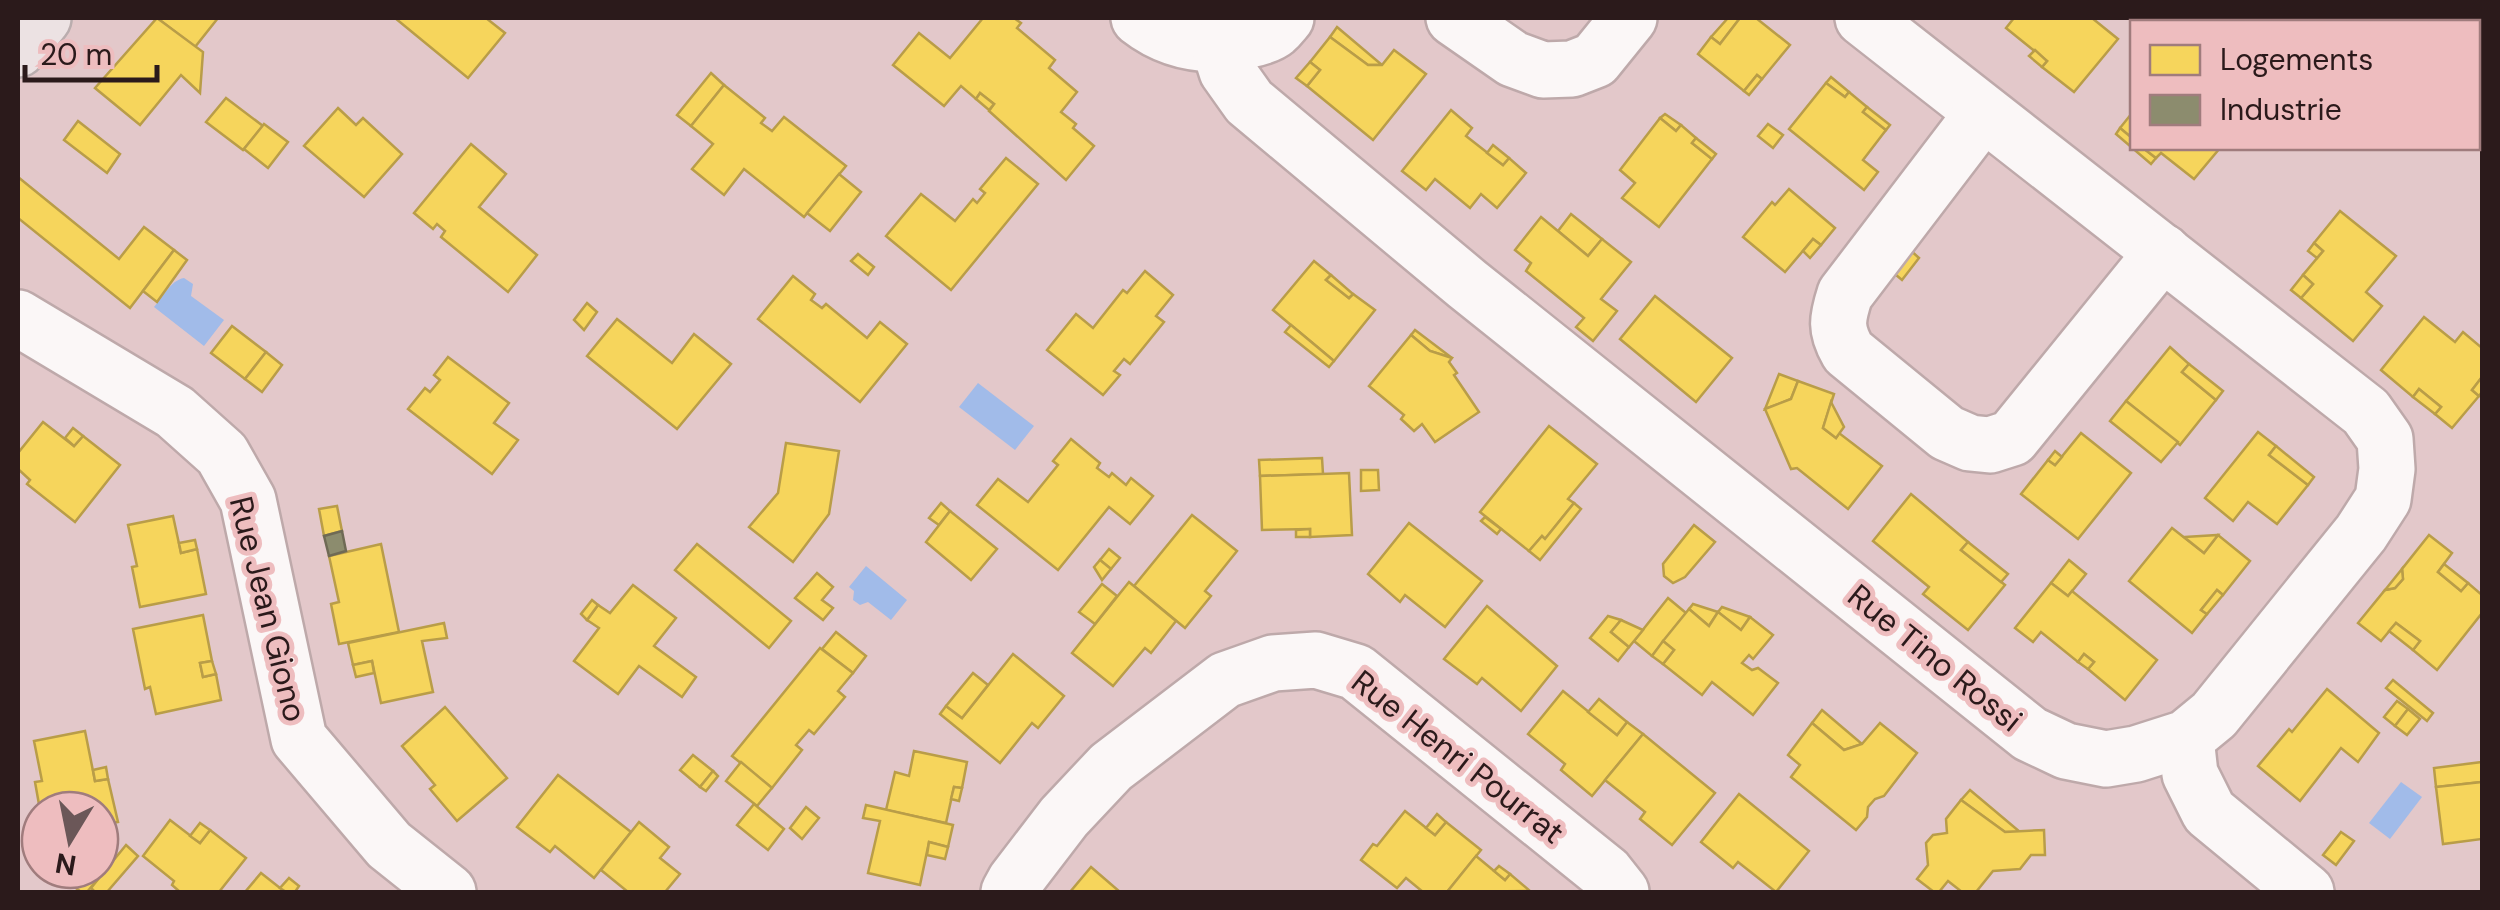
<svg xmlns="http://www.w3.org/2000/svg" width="2500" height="910" viewBox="0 0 2500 910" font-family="'DM Sans',sans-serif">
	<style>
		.water { fill: #a1bbe9 }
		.homes { fill: #f6d55c; stroke: #b99d48; stroke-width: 2.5 }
		.industry { fill: #8c8c6e; stroke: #6f6a55; stroke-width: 2.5 }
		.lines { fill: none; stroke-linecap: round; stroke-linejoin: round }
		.minor-casing { stroke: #bea9aa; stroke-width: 60 }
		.major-casing { stroke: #baadae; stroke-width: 60 }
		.minor { stroke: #fbf7f7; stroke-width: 55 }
		.major { stroke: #ece2e3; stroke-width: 55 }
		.labels { text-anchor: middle; stroke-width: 10; stroke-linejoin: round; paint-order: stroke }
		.street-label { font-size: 32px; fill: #2b1a1b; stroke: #eebdbf }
	</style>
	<rect width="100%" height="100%" fill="#e3c8ca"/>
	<!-- water -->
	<g class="water">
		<path d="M 184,278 L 193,284 L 191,296 L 224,320 L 204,346 L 154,307 C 162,298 171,280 184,278 Z"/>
		<polygon points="978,383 1034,426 1015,450 959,407"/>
		<polygon points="866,566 907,600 891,620 868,602 860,605 853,600 854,591 849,587"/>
		<polygon points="2401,782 2422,797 2390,839 2369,823"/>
	</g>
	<!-- homes -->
	<g class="homes">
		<polygon points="157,18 218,18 195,47"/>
		<polygon points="157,18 203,52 200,93 181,75 140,125 95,88"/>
		<polygon points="395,18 486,18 505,33 468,78"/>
		<polygon points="983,18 1014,18 1021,23 1017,28 1055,60 1049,68 1077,92 1061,112 1076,124 1073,128 1094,146 1066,180 989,111 994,104 980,93 976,99 961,86 944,106 893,65 919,33 950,58"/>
		<polygon points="1728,18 1740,18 1720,44 1711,37"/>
		<polygon points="1740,18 1756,18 1790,45 1762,79 1757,75 1744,91 1698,54 1711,37 1720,44"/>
		<polygon points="2014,18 2092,18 2118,39 2074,92 2042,67 2047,61 2006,28"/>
		<polygon points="1337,27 1382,65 1368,65 1330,37"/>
		<polygon points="1330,37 1368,65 1382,65 1394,50 1426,74 1373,140 1307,86 1320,70 1310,62"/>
		<polygon points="2035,50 2047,61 2042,67 2029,56"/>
		<polygon points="1310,62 1320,70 1307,86 1296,78"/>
		<polygon points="711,73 724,85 691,126 677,115"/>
		<polygon points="1757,75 1762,79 1749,95 1744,91"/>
		<polygon points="1831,77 1849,92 1845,97 1826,83"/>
		<polygon points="1826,83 1845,97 1849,92 1867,107 1863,112 1886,130 1863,160 1878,172 1864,190 1789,129"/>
		<polygon points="724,85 765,118 761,123 772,131 784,117 846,166 804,217 744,169 724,195 692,169 713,144 691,126"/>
		<polygon points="980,93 994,104 989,110 976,99"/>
		<polygon points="226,98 263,126 243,150 206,122"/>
		<polygon points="1867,107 1890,125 1886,130 1863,112"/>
		<polygon points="338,108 356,125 363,118 402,154 364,197 304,146"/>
		<polygon points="1451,110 1472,128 1466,136 1503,165 1509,158 1526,173 1497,208 1481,194 1470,208 1435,179 1426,190 1402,171"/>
		<polygon points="2132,113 2132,138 2120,128"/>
		<polygon points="1665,114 1681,125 1676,131 1660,118"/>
		<polygon points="1660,118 1676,131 1681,125 1696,138 1692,143 1712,159 1659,227 1622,198 1635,183 1620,170"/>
		<polygon points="78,121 120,154 107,173 64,140"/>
		<polygon points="264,124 288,142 268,168 244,149"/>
		<polygon points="1768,124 1783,135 1773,148 1758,136"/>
		<polygon points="2120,128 2132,138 2132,148 2143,148 2156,158 2151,164 2116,134"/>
		<polygon points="1696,138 1716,154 1712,159 1692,143"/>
		<polygon points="471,144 506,174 479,207 537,255 508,292 441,237 445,231 437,224 433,229 414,213"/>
		<polygon points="1493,145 1509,158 1503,165 1487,153"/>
		<polygon points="2143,148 2220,148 2194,179 2161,153 2156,158"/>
		<polygon points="1006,158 1038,184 951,290 886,236 921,194 955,221 973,199 977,203 985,193 980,189"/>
		<polygon points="839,174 861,192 830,231 807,213"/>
		<polygon points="18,177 119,259 144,227 174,250 130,308 18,218"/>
		<polygon points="1789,189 1835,228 1821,245 1813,239 1785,272 1743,237 1772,202 1775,205"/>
		<polygon points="2340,211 2396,256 2366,292 2382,306 2353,341 2301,298 2313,284 2303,275 2323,251 2314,243"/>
		<polygon points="1571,214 1602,239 1588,256 1558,231"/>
		<polygon points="1541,217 1588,256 1602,239 1631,262 1601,299 1617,311 1593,341 1576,327 1584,318 1526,271 1531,263 1515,250"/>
		<polygon points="1813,239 1821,245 1810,258 1803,251"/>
		<polygon points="2314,243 2323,251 2317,258 2308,251"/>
		<polygon points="1907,247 1919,258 1902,280 1889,269"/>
		<polygon points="174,250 187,260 157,302 143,291"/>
		<polygon points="858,254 874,267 868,275 851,261"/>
		<polygon points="1314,261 1331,275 1326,280 1349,298 1353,294 1375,310 1334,361 1273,310"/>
		<polygon points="1145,271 1173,295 1156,316 1164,322 1130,364 1124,359 1114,371 1120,375 1103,395 1047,350 1076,314 1093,328 1123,290 1127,293"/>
		<polygon points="1331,275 1353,294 1349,298 1326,280"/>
		<polygon points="2303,275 2313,284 2301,298 2291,290"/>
		<polygon points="793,276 815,294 811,300 822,308 826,304 867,338 880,322 907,344 860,402 758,319"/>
		<polygon points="1655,296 1732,358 1696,402 1620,339"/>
		<polygon points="587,303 597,312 584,330 574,320"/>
		<polygon points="2424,317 2455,342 2463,332 2482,348 2482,377 2472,390 2479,396 2452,428 2435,414 2441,407 2419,389 2413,397 2381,370"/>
		<polygon points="617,319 672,363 694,334 731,364 677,429 587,356"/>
		<polygon points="1291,325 1334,361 1329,367 1285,332"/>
		<polygon points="232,326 266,352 245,379 211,353"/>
		<polygon points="1415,330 1452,358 1430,351 1411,335"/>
		<polygon points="1411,335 1430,351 1452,358 1449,362 1457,373 1454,375 1479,412 1435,442 1422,424 1414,431 1401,419 1404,415 1369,386"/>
		<polygon points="2170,347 2189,364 2182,372 2216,400 2180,445 2126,401"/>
		<polygon points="266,352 282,365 262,392 245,379"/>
		<polygon points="448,357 509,403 494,423 518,440 492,474 408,409 425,388 430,392 440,380 434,375"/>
		<polygon points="2189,364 2223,391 2216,400 2182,372"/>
		<polygon points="1779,374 1798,381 1791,399 1765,409"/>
		<polygon points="2482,377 2482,392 2479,396 2472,390"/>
		<polygon points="1798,381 1834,394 1823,428 1836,438 1839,433 1882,466 1848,509 1797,468 1791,469 1765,409 1791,399"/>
		<polygon points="2419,389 2441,407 2435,414 2413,397"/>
		<polygon points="2126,401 2178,442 2161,462 2110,421"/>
		<polygon points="1831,402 1844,427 1836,438 1823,428"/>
		<polygon points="43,422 74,446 83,436 120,465 75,522 27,484 30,480 18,469 18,453"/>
		<polygon points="1549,426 1597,464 1568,499 1574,503 1545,539 1542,536 1529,551 1480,512"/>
		<polygon points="73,428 83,436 74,446 65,438"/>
		<polygon points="2258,432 2276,446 2269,455 2308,485 2277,524 2248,502 2233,521 2205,498"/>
		<polygon points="2081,433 2131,473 2078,539 2021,494 2048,460 2055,465"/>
		<polygon points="1071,439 1100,463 1097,468 1109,477 1112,473 1126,485 1131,478 1153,496 1130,524 1109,507 1058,570 977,505 998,479 1028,502 1058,465 1053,461"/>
		<polygon points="786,443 839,451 829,514 793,562 749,527 778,493"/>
		<polygon points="2276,446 2314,477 2308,485 2269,455"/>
		<polygon points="2055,451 2062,457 2055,465 2048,460"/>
		<polygon points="1322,458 1323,474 1260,476 1259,460"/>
		<polygon points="1361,470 1378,470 1379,490 1361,491"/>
		<polygon points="1349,473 1352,535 1310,537 1310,529 1262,530 1260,476"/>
		<polygon points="1911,494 1968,542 1961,550 2005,585 1968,630 1923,594 1929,587 1873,541"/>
		<polygon points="941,503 950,511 939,525 929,518"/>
		<polygon points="1574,503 1581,509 1540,560 1529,551 1542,536 1545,539"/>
		<polygon points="337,506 342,531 324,536 319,509"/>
		<polygon points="950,511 997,549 971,580 926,542"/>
		<polygon points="1192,515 1237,551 1205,591 1211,596 1185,628 1134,586"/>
		<polygon points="173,516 181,553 197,549 206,594 140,607 132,567 137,566 128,525"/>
		<polygon points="1485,517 1501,529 1497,534 1481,521"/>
		<polygon points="1409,523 1482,581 1445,627 1405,595 1400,602 1368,574"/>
		<polygon points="1694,525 1715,542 1685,577 1673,583 1664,576 1663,564"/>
		<polygon points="2172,528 2204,553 2218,535 2250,561 2223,595 2217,590 2201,610 2207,614 2192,633 2129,581"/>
		<polygon points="1310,529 1310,537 1296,537 1296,530"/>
		<polygon points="2218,535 2204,553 2184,537"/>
		<polygon points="2429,535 2452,553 2438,572 2461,591 2468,583 2482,595 2482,613 2437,670 2413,650 2420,641 2396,623 2381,641 2358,623 2385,590 2395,588 2403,579 2402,569"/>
		<polygon points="195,540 197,549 181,553 179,543"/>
		<polygon points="1968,542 2008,574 2001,582 1961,550"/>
		<polygon points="381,544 399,632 339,644 331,604 339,602 329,556"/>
		<polygon points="697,544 791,621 769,648 675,570"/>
		<polygon points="1109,549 1120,558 1111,569 1100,560"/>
		<polygon points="1100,560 1111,569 1102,580 1094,567"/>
		<polygon points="2069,560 2086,574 2068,596 2051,583"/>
		<polygon points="2444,564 2468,583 2461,591 2438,572"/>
		<polygon points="2402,569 2403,579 2395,588 2385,590"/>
		<polygon points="817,573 833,587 822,600 833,608 823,620 795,598"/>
		<polygon points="1129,582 1176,621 1151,653 1145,648 1113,686 1072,653"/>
		<polygon points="2051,583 2068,596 2072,591 2157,660 2125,700 2088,669 2094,662 2084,654 2078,662 2041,632 2033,642 2015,628"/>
		<polygon points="1102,584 1117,596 1095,624 1079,612"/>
		<polygon points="633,585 676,618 654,646 696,677 682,697 639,666 618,694 574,661 599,628 587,620 598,605 610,613"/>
		<polygon points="2217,590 2223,595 2207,614 2201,610"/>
		<polygon points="1668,598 1686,613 1652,656 1634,641"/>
		<polygon points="592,600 598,605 587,620 581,614"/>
		<polygon points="1693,604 1718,612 1709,626 1689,609"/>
		<polygon points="1487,606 1557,666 1521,711 1482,678 1477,684 1444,659"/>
		<polygon points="1722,607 1750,617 1741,630 1718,612"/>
		<polygon points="1689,609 1709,626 1718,612 1741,630 1750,617 1773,635 1753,659 1749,655 1742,663 1752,670 1758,668 1778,683 1753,715 1712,682 1702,695 1663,664 1674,650 1663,641"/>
		<polygon points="203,615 212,661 200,663 203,677 216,674 221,700 156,714 150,687 145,689 133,629"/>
		<polygon points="1608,616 1621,620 1611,632 1629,647 1618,661 1590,638"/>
		<polygon points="1621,620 1643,630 1629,647 1611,632"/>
		<polygon points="444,623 447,638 422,641 433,692 381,703 372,661 353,665 348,643"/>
		<polygon points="2396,623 2420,641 2413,650 2389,631"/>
		<polygon points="836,632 866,656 853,673 822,649"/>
		<polygon points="1663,641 1674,650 1663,664 1652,656"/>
		<polygon points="820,648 853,673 838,691 845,697 814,734 809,730 796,745 802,750 772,788 732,756"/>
		<polygon points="1013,654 1064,696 1038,728 1032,723 1000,763 940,714 946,706 962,718"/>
		<polygon points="2084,654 2094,662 2088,669 2078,662"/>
		<polygon points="212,661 216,674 203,677 200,663"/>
		<polygon points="372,661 374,673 356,677 353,665"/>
		<polygon points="973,673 988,685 962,718 946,706"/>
		<polygon points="2393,680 2433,713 2427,721 2386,688"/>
		<polygon points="2327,689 2379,733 2358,762 2341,748 2300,801 2258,766 2289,729 2292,732"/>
		<polygon points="1563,691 1617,735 1627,722 1643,734 1592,796 1561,770 1565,764 1528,734"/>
		<polygon points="1599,699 1627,722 1617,735 1588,712"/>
		<polygon points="2397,701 2408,709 2395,726 2384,717"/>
		<polygon points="445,707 507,778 457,821 430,789 435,785 402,746"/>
		<polygon points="2408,709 2420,719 2407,735 2395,726"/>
		<polygon points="1822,710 1862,744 1844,750 1812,723"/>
		<polygon points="1812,723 1844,750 1862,744 1880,723 1917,753 1884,796 1875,799 1868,807 1867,817 1856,830 1791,777 1800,765 1788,755"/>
		<polygon points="85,731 95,781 108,779 118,822 100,825 100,810 40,810 35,782 42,781 34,741"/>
		<polygon points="1643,734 1715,793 1672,845 1640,819 1645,812 1605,780"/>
		<polygon points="914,751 967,762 962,788 954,787 946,823 886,810 895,772 909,776"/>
		<polygon points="693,755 713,771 700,787 680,770"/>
		<polygon points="741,762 772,788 757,806 726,781"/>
		<polygon points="2482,762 2482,782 2436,787 2434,768"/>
		<polygon points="106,767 108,779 95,781 93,770"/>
		<polygon points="713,771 718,776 706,791 700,787"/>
		<polygon points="558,775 631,832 594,878 555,846 550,852 517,827"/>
		<polygon points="2482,782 2482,839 2443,844 2436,787"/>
		<polygon points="954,787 962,788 959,801 951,799"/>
		<polygon points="1970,790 2020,832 2005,832 1961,800"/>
		<polygon points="1739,794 1809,851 1776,892 1738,862 1733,868 1701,842"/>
		<polygon points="1961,800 2005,832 2044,830 2045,855 2031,855 2020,869 1993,871 1976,892 1962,892 1948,881 1939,892 1934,892 1917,879 1928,865 1926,843 1933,835 1947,833 1946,819"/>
		<polygon points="754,804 784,829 768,850 737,825"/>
		<polygon points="866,805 953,825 948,847 929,842 920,885 868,873 880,821 863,818"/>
		<polygon points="806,807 819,818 802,839 790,828"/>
		<polygon points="1405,811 1435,835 1446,822 1481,850 1447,892 1423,892 1406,878 1397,888 1361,860 1373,844 1377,846"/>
		<polygon points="1437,814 1446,822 1435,835 1426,828"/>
		<polygon points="170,820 200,843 210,830 246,858 219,892 180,892 172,885 174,881 143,856"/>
		<polygon points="639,822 669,847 660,858 680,874 665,892 628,892 601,870"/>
		<polygon points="200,823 210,830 200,843 190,836"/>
		<polygon points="2341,832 2354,841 2336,865 2323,855"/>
		<polygon points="929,842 948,847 945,859 927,855"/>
		<polygon points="126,845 138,856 107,892 95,892 91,888"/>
		<polygon points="100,853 111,863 87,892 81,892 67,881 76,870 100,870"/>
		<polygon points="1476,856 1505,880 1510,874 1530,891 1447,892"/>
		<polygon points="1499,866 1510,874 1505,880 1494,871"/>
		<polygon points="1091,867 1120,892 1070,892"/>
		<polygon points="261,873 280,888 286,892 245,892"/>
		<polygon points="289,878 299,886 295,892 286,892 280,888"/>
	</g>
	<!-- industry -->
	<polygon class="industry" points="342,531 346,551 329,556 324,536"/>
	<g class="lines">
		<!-- minor casing -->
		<g class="minor-casing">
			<g id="minor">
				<path d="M 1139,18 C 1171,43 1206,48 1245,41 C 1255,39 1268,36 1275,30 C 1280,26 1282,22 1286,18"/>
				<polyline points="1454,18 1513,59 1543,70 1572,69 1595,60 1629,18"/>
				<polyline points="1219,46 1227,71 1249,102 1467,284 2030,734 2066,751 2106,759 2136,754 2186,738 2214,715 2361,533 2383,499 2387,469 2385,439 2366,412 1863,18"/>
				<path d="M 1983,113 L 1845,294 C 1837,319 1835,329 1848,352 L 1947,433 L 1970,443 L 1990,445 L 2012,438 L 2163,252"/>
				<polyline points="18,318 175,412 222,454 248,500 299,739 389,845 448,892"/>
				<polyline points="2186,738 2190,774 2209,812 2306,892"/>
				<polyline points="1009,892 1015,881 1064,817 1111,767 1225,680 1273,663 1316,660 1356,672 1606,873 1621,892"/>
			</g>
		</g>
		<!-- major casing -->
		<g class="major-casing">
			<polyline id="major" points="18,49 43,18"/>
		</g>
		<!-- minor -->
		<use href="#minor" class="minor"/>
		<!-- major -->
		<use href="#major" class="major"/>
	</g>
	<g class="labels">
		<!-- street labels -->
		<g class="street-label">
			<text transform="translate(268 609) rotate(76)" y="11">Rue Jean Giono</text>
			<text transform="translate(1935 658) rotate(39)" y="11">Rue Tino Rossi</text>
			<text transform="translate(1458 757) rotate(38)" y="11">Rue Henri Pourrat</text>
		</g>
	</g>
	<!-- border -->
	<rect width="2500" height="910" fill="none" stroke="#2b1a1b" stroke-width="40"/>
	<!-- legend -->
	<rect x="2130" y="20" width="350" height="130" fill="#eebdbf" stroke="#a07c7d" stroke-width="2.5"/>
	<rect x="2150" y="45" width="50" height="30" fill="#f6d55c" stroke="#a07c7d" stroke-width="2.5"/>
	<text x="2220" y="70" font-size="30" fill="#2b1a1b">Logements</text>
	<rect x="2150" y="95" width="50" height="30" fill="#8c8c6e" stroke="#a07c7d" stroke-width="2.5"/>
	<text x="2220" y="120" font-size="30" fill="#2b1a1b">Industrie</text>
	<!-- north arrow -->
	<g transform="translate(70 840) rotate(190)"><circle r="48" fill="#eebdbf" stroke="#a07c7d" stroke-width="2.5"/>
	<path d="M0-8L18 38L0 25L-18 38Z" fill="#6b5758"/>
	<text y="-15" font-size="28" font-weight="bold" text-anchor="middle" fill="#2b1a1b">N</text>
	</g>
	<!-- scale -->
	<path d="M25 65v15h132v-15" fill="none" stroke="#2b1a1b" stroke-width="5"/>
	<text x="40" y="65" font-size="30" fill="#2b1a1b" stroke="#eebdbf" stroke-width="8" paint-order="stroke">20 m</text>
</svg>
